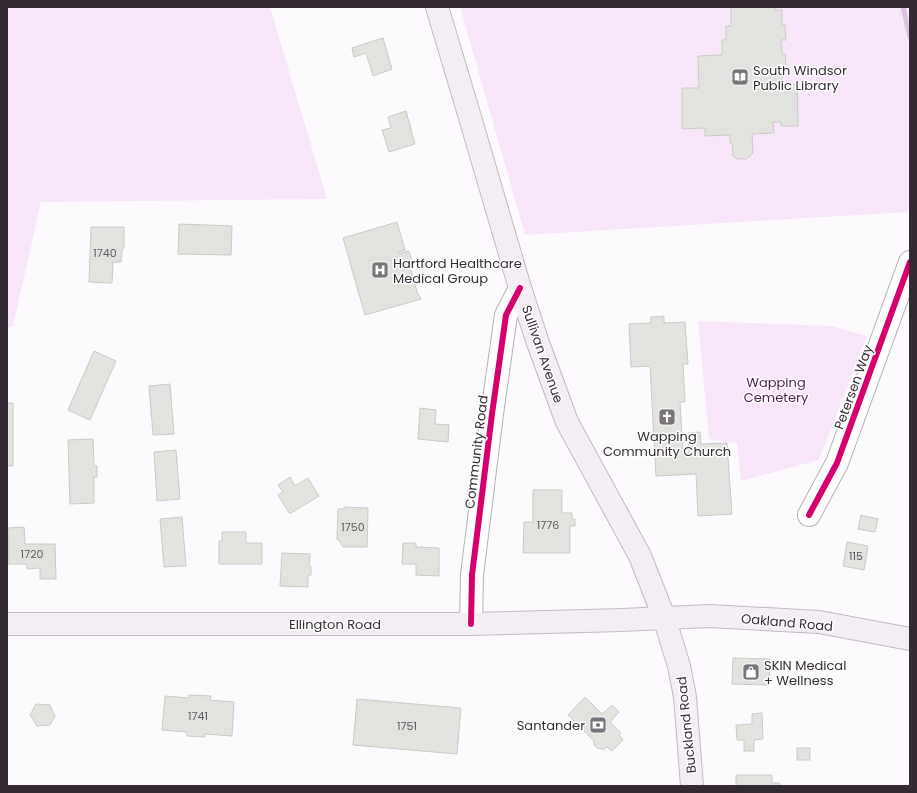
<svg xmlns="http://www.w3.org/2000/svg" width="917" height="793" viewBox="0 0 917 793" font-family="Poppins,sans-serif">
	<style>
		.green { fill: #f8e5f9 }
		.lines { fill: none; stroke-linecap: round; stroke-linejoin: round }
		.stream { stroke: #dcc2de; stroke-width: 5 }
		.building { fill: #e2e2de; stroke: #c8cac5 }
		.minor-casing { stroke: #b4b0b6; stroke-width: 24 }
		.major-casing { stroke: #c2b6c3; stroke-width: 24 }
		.minor { stroke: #fffeff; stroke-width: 22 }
		.major { stroke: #f3edf4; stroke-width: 22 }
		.cycleway-casing { stroke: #fff; stroke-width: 8 }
		.cycleway { stroke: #d6006c; stroke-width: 6 }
		.labels { text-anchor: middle; stroke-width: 3; stroke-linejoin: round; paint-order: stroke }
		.number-label { font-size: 11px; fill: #5f585e }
		.poi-label { font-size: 13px; fill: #332a34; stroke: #fff; text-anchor: start }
		.street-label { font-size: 13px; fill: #332a34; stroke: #fff }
		.park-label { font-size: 13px; fill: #4a1e4d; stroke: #fff }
	</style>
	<rect width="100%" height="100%" fill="#fcfafd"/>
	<!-- green -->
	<g class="green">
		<polygon points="7,7 270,7 327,199 41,202 13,326 7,328"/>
		<polygon points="460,7 910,7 910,204 907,212 525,235"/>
		<polygon points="698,321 832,326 867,336 819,460 741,481 737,443 709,439"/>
	</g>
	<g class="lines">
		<!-- stream -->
		<polyline class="stream" points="903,7 910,37"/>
	</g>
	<!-- building -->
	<g class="building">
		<polygon points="731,7 775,7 775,10 782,10 782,25 785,25 786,40 781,40 782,54 785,54 786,69 782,69 782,85 797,84 798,126 781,126 781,122 773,122 774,133 752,134 753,153 747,159 738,159 733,156 732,143 730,143 730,135 705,136 705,128 682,129 682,88 699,88 698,56 722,55 722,40 726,40 726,26 731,26"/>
		<polygon points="383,38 392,69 373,76 366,53 354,57 352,48"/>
		<polygon points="406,111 415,144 389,152 382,130 391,128 388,117"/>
		<polygon points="397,222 405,250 398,252 398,254 409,251 413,265 410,267 418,295 419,295 421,299 365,315 343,238"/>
		<polygon points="179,224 232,226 231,255 178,254"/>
		<polygon points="91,227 124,227 124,248 122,250 121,262 113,262 112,283 89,282"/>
		<polygon points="664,316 664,323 685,322 688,364 683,364 685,402 680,402 683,453 689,453 688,433 700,432 701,444 727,443 732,514 698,516 696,474 656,476 650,366 631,367 629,324 651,323 651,317"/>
		<polygon points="94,351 116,361 90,420 68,410"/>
		<polygon points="170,384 174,434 153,435 149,386"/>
		<rect x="7" y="403" width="6" height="63"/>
		<polygon points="420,408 436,410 435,424 449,425 448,442 418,439"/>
		<polygon points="93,439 94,466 97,466 97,477 94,477 94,503 70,504 68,440"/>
		<polygon points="176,450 180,499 157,501 154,452"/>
		<polygon points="290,477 295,486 308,478 319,496 291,513 289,513 278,495 283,492 278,485"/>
		<polygon points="533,490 562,490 562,513 572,513 572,519 575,519 575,526 570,526 570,553 523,553 524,522 533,522"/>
		<polygon points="344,507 368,508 367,547 343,547 339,540 337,540 338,509 344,509"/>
		<polygon points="861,515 878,519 875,532 858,529"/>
		<polygon points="182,517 186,566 164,567 160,519"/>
		<polygon points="24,527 25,544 55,544 56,579 40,579 40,568 27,569 27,564 8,564 8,528"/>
		<polygon points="222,532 246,532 246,543 262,543 262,564 219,564 219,541 222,541"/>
		<polygon points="847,542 868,546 864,570 843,566"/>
		<polygon points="403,543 416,543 416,547 439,548 439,576 416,575 416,564 402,564"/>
		<polygon points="282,553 310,554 309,565 311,567 311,575 308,575 308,587 280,586"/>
		<polygon points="733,658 770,659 769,685 732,684"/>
		<polygon points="189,695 211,696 210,700 234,702 232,736 205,734 205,737 187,736 187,732 162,730 165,696 189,698"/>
		<polygon points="585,697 602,714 612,705 619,712 610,722 621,733 619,735 623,740 612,751 607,747 603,750 600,748 599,749 594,745 594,741 568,715"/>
		<polygon points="357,699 461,708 457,754 353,745"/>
		<polygon points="36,704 50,705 55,716 50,725 37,726 30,715"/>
		<polygon points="762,713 763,739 754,740 754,751 744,751 744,740 737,740 736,725 752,724 752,714"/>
		<rect x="797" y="748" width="13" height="12"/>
		<polygon points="736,775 772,775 772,783 780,783 780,786 736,786"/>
	</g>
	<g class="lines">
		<!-- minor casing -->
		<g class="minor-casing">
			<g id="minor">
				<polyline points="809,515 837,463 910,262"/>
				<polyline points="471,624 472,575 492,414 506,315 520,288"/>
			</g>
		</g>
		<!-- major casing -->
		<g class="major-casing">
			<g id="major">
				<polyline points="437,7 469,114 520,288 538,343 567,422 640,556 664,617 679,666 685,697 692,786"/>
				<polyline points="7,624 471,624 622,620 709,616 819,622 910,639"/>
			</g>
		</g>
		<!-- minor -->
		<use href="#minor" class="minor"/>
		<!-- major -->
		<use href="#major" class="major"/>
		<!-- cycleway casing -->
		<g class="cycleway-casing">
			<g id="cycleway">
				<polyline points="809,515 837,463 910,262"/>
				<polyline points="471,624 472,575 492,414 506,315 520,288"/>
			</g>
		</g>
		<!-- cycleway -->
		<use href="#cycleway" class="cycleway"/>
	</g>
	<!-- icons -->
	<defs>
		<g id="library-square" transform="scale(0.9)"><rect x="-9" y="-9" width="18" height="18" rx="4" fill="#79737a" stroke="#fff"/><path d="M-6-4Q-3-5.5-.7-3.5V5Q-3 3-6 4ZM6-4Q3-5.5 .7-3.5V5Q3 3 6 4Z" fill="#fff"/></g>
		<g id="hospital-square" transform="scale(0.9)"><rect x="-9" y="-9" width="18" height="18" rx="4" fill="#79737a" stroke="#fff"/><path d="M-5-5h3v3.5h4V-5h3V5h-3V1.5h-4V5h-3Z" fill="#fff"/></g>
		<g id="church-square" transform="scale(0.9)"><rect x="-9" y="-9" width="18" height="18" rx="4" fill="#79737a" stroke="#fff"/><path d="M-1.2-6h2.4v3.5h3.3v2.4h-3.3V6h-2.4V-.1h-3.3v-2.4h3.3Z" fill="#fff"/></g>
		<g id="shop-square" transform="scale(0.9)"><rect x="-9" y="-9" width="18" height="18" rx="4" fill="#79737a" stroke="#fff"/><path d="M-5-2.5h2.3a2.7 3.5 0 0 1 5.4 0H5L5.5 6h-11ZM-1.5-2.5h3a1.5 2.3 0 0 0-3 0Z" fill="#fff"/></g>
		<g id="bank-square" transform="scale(0.9)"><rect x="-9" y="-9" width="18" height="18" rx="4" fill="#79737a" stroke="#fff"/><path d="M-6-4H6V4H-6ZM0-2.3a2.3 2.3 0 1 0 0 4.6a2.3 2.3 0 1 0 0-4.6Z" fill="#fff"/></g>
	</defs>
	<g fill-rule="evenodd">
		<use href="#library-square" x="740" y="77"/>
		<use href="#hospital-square" x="380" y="270"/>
		<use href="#church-square" x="667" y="417"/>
		<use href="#shop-square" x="751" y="672"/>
		<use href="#bank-square" x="598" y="725"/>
	</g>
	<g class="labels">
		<!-- number labels -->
		<g class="number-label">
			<text x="105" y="257">1740</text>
			<text x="548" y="529">1776</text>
			<text x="353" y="531">1750</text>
			<text x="32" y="558">1720</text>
			<text x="856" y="560">115</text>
			<text x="198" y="720">1741</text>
			<text x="407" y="730">1751</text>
		</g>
		<!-- poi labels -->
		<g class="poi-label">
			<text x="753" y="75">South Windsor<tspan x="753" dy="15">Public Library</tspan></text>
			<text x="393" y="268">Hartford Healthcare<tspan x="393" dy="15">Medical Group</tspan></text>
			<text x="667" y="441" text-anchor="middle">Wapping<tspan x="667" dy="15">Community Church</tspan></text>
			<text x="764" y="670">SKIN Medical<tspan x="764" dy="15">+ Wellness</tspan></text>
			<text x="585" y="730" text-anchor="end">Santander</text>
		</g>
		<!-- street labels -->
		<g class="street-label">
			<text transform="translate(543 354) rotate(71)" y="5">Sullivan Avenue</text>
			<text transform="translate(853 387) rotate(-70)" y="5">Petersen Way</text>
			<text transform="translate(476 452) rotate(-83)" y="5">Community Road</text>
			<text transform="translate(787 622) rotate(5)" y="5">Oakland Road</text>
			<text x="335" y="629">Ellington Road</text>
			<text transform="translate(686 725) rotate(-96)" y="5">Buckland Road</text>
		</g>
		<!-- park labels -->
		<g class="park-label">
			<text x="776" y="387">Wapping<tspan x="776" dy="15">Cemetery</tspan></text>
		</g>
	</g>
	<!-- border -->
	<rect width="917" height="793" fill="none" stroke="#332a34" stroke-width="16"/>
</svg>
